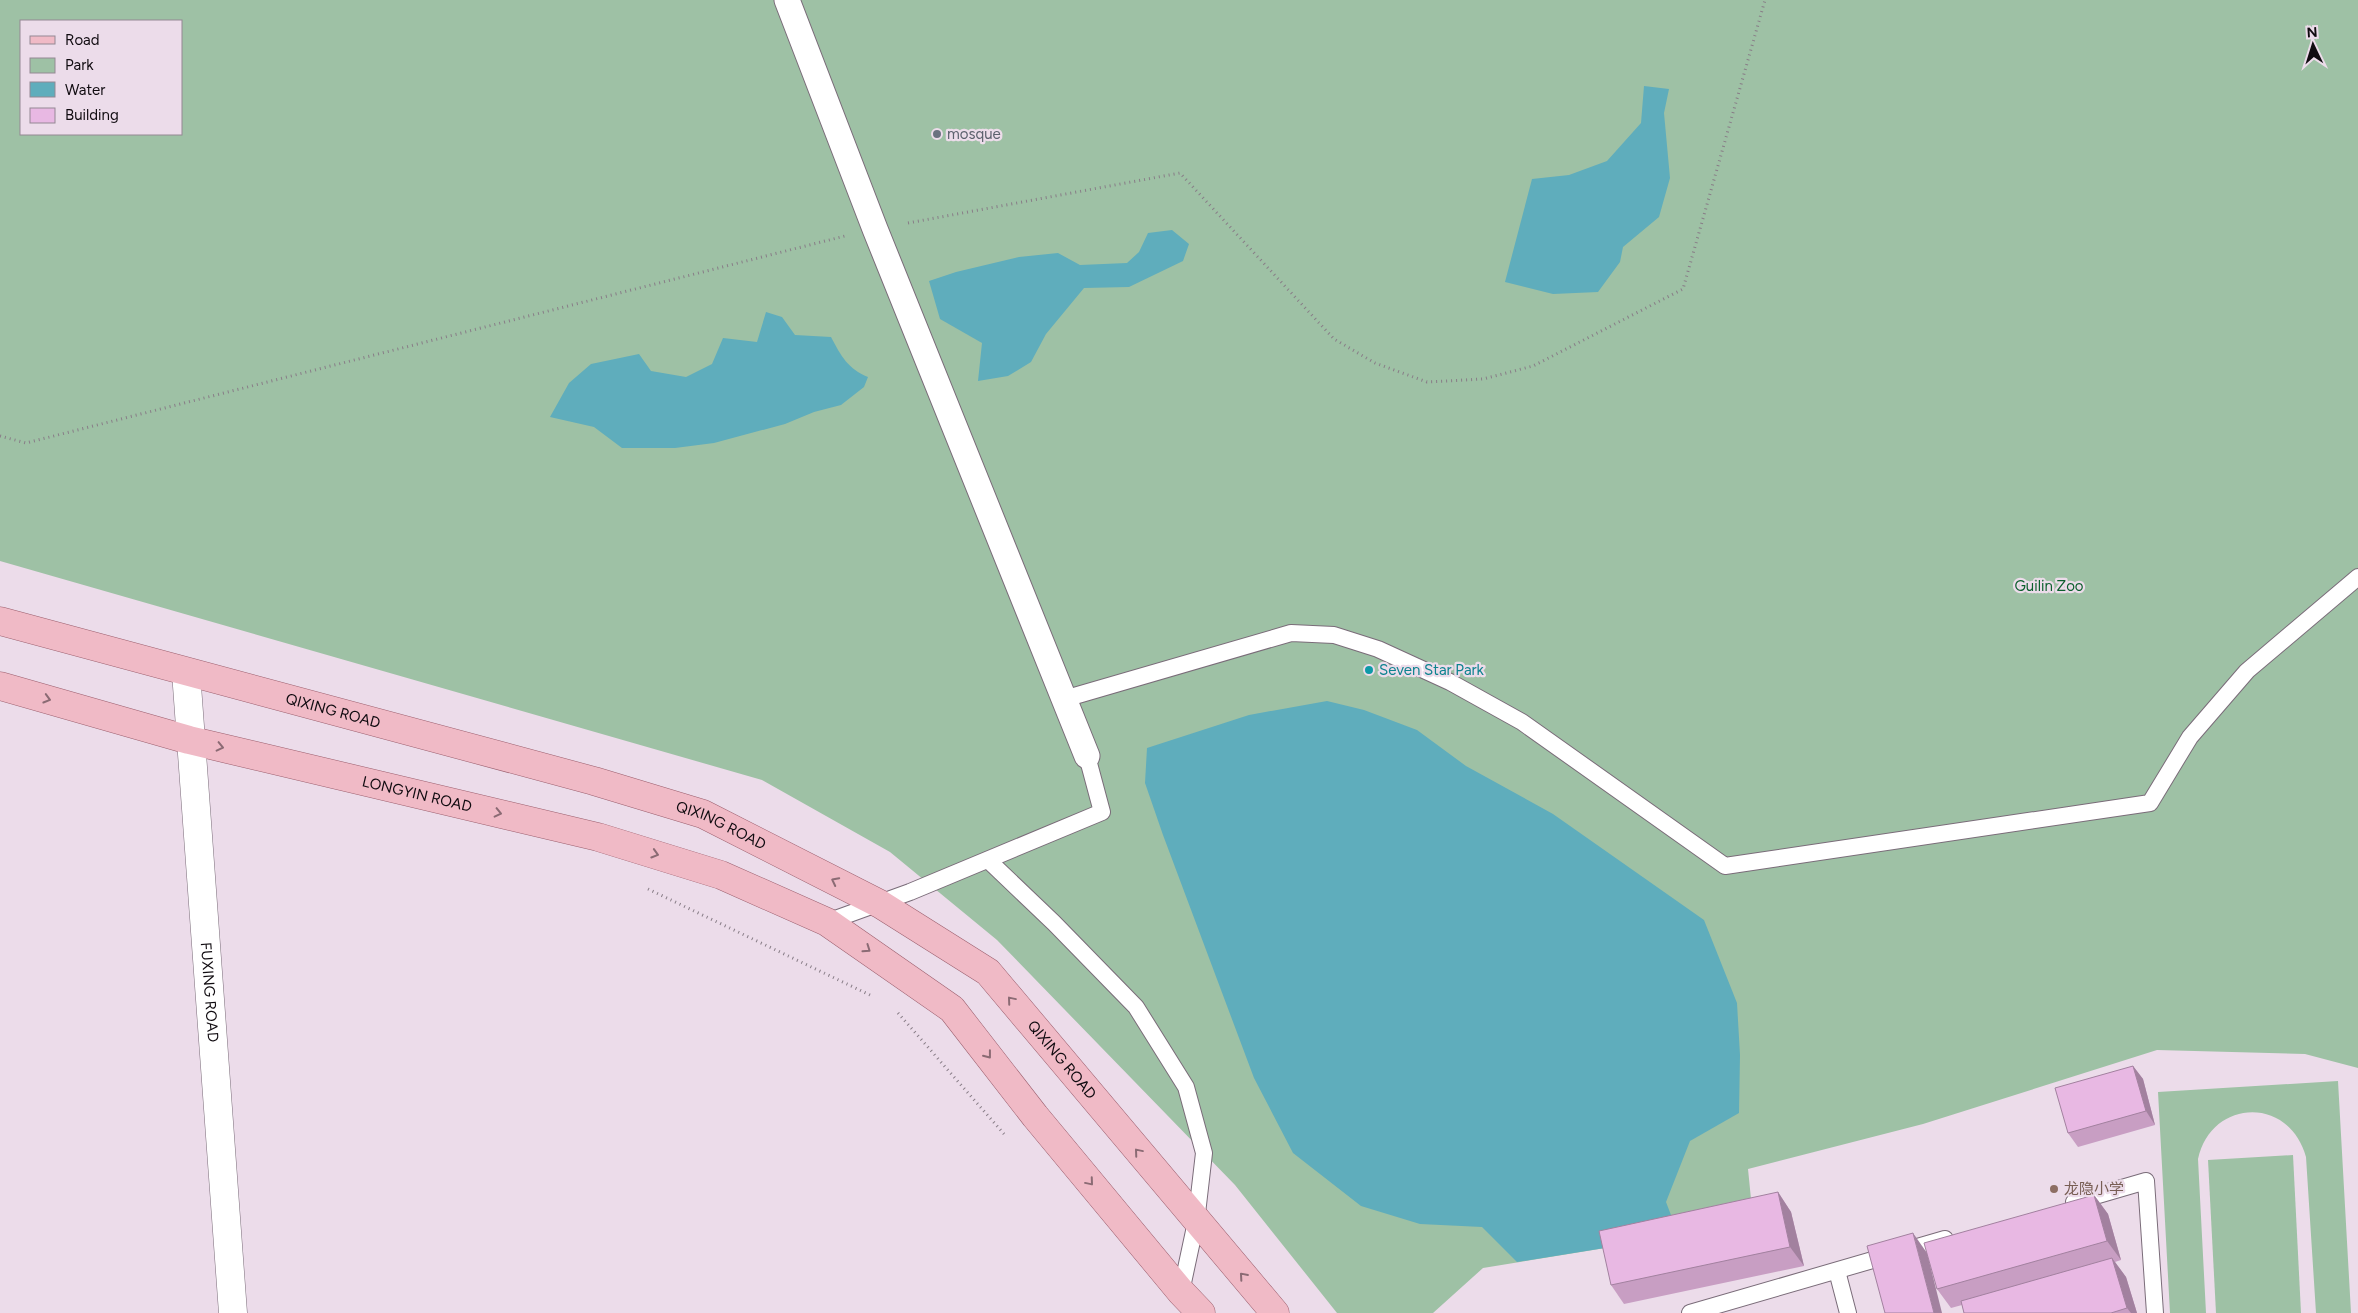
<svg xmlns="http://www.w3.org/2000/svg" width="2358" height="1313" viewBox="0 0 2358 1313" font-family="Figtree,'Noto Sans SC',sans-serif">
	<style>
		.green { fill: #9ec1a5; fill-rule: evenodd }
		.water { fill: #5fadbc }
		.lines { fill: none; stroke-linecap: round; stroke-linejoin: round }
		.service-casing { stroke: #7a6c79; stroke-width: 18 }
		.pedestrian-casing { stroke: #7a6c79; stroke-width: 27 }
		.secondary-casing { stroke: #7a6c79; stroke-width: 29 }
		.primary-casing { stroke: #9b5f6e; stroke-width: 29 }
		.path { stroke: #887d87; stroke-width: 3; stroke-dasharray: 1 4; stroke-linecap: butt }
		.service { stroke: #fff; stroke-width: 16 }
		.pedestrian { stroke: #fff; stroke-width: 25 }
		.secondary { stroke: #fff; stroke-width: 28 }
		.primary { stroke: #f0bac6; stroke-width: 28 }
		.wall { fill: #c89ec3 }
		.shaded-wall { fill: #a2819f }
		.building { fill: #e8b8e3; stroke: #a2819f }
		.oneway { stroke: #8b6b74 }
		.worship-dot { fill: #6b7280; stroke: #ecdcea; stroke-width: 2 }
		.culture-dot { fill: #0f9aa8; stroke: #ecdcea; stroke-width: 2 }
		.education-dot { fill: #8d6e63; stroke: #ecdcea; stroke-width: 2 }
		.labels { text-anchor: middle; stroke-width: 4.5; stroke-linejoin: round; paint-order: stroke }
		.worship-label { font-size: 15px; fill: #5b616d; stroke: #ecdcea; text-anchor: start }
		.park-label { font-size: 15px; fill: #0c5f2d; stroke: #ecdcea }
		.culture-label { font-size: 15px; fill: #0d838f; stroke: #ecdcea; text-anchor: start }
		.street-label { font-size: 15px; fill: #100b10; stroke: #ecdcea }
		.education-label { font-size: 15px; fill: #785e54; stroke: #ecdcea; text-anchor: start }
	</style>
	<rect width="100%" height="100%" fill="#ecdcea"/>
	<!-- green -->
	<g class="green">
		<path d="M 0,0 L 2358,0 L 2358,1068 L 2305,1054 L 2157,1050 L 1923,1124 L 1748,1169 L 1752,1209 L 1679,1236 L 1483,1268 L 1433,1313 L 1337,1313 L 1235,1185 L 997,940 L 890,852 L 762,780 L 0,561 ZM 21,21 L 181,21 L 181,134 L 21,134 Z"/>
		<path d="M 2338,1081 L 2351,1313 L 2316,1313 L 2306,1157 C 2289,1095 2211,1099 2198,1159 L 2206,1313 L 2170,1313 L 2158,1092 Z"/>
		<polygon points="2293,1155 2301,1313 2216,1313 2208,1160"/>
	</g>
	<!-- water -->
	<g class="water">
		<polygon points="1644,86 1669,89 1664,113 1670,178 1659,217 1623,247 1620,262 1598,292 1553,294 1505,282 1532,179 1569,175 1607,161 1641,123"/>
		<polygon points="1172,230 1189,244 1183,261 1129,287 1084,288 1046,334 1031,362 1008,376 978,381 982,343 940,319 929,281 956,272 1019,257 1058,253 1080,265 1127,263 1139,252 1148,233"/>
		<path d="M 766,312 L 782,317 L 795,335 L 831,337 C 841,356 848,369 868,377 L 864,387 L 841,405 L 814,412 L 785,424 L 714,443 L 675,448 L 622,448 L 594,427 L 550,417 L 569,383 L 591,364 L 639,354 L 651,371 L 686,377 L 712,364 L 723,338 L 757,342 Z"/>
		<polygon points="1327,701 1364,710 1417,730 1466,766 1553,814 1704,920 1737,1003 1740,1055 1739,1113 1690,1141 1666,1202 1679,1236 1517,1262 1482,1227 1420,1224 1361,1206 1293,1153 1254,1078 1163,835 1145,783 1147,748 1249,715"/>
	</g>
	<g class="lines">
		<!-- service casing -->
		<g class="service-casing">
			<g id="service">
				<polyline points="1064,699 1291,633 1334,635 1378,649 1450,682 1522,722 1725,866 2150,803 2190,737 2247,671 2358,577"/>
				<polyline points="988,860 1054,923 1136,1007 1186,1087 1204,1153 1196,1222 1181,1292"/>
				<polyline points="827,922 910,892 1102,812 1087,756"/>
				<polyline points="2074,1202 2146,1181 2155,1313"/>
				<polyline points="1837,1271 1848,1313"/>
				<polyline points="1690,1313 1945,1239"/>
			</g>
		</g>
		<!-- pedestrian casing -->
		<g class="pedestrian-casing">
			<polyline id="pedestrian" points="787,0 875,229 1087,756"/>
		</g>
		<!-- secondary casing -->
		<g class="secondary-casing">
			<g id="secondary">
				<path id="s1" d="M 186,672 L 233,1313"/>
			</g>
		</g>
		<!-- primary casing -->
		<g class="primary-casing">
			<g id="primary">
				<path id="s2" d="M 0,621 L 594,781 L 703,814 L 880,904 L 988,972 L 1275,1313"/>
				<path id="s3" d="M 0,686 L 189,740 L 598,837 L 721,875 L 827,922 L 952,1009 L 1035,1116 L 1181,1292 L 1201,1313"/>
			</g>
		</g>
		<!-- path -->
		<g class="path">
			<polyline points="908,223 1180,173 1334,339 1375,363 1427,382 1483,379 1533,366 1683,289 1765,0"/>
			<polyline points="0,436 26,443 845,236"/>
			<polyline points="648,889 870,995"/>
			<polyline points="898,1013 1004,1134"/>
		</g>
		<!-- service -->
		<use href="#service" class="service"/>
		<!-- pedestrian -->
		<use href="#pedestrian" class="pedestrian"/>
		<!-- secondary -->
		<use href="#secondary" class="secondary"/>
		<!-- primary -->
		<use href="#primary" class="primary"/>
	</g>
	<!-- wall -->
	<g class="wall">
		<polygon points="2133,1066 2143,1079 2155,1125 2078,1147 2068,1133"/>
		<polygon points="1778,1192 1791,1212 1804,1266 1624,1304 1611,1285"/>
		<polygon points="2094,1195 2108,1214 2121,1260 2115,1262 2126,1277 2137,1313 1964,1313 1962,1305 1951,1308 1937,1289"/>
	</g>
	<!-- shaded-wall -->
	<g class="shaded-wall">
		<polygon points="2133,1066 2143,1079 2155,1125 2146,1111"/>
		<polygon points="1778,1192 1791,1212 1804,1266 1790,1247"/>
		<polygon points="2094,1195 2108,1214 2121,1260 2107,1241"/>
		<polygon points="1913,1233 1927,1253 1942,1313 1934,1313"/>
		<polygon points="2112,1258 2126,1277 2137,1313 2131,1313 2127,1308"/>
	</g>
	<!-- building -->
	<g class="building">
		<polygon points="2133,1066 2146,1111 2068,1133 2055,1088"/>
		<polygon points="1778,1192 1790,1247 1611,1285 1599,1231"/>
		<polygon points="2094,1195 2107,1241 1937,1289 1924,1243"/>
		<polygon points="1913,1233 1934,1313 1885,1313 1867,1246"/>
		<polygon points="2112,1258 2127,1308 2111,1313 1964,1313 1961,1301"/>
	</g>
	<!-- one-way arrows -->
	<defs><path id="oneway-chevron" d="M-2-3.5L2.5 0L-2 3.5" fill="none" stroke-width="1.6" stroke-linecap="round" stroke-linejoin="round" transform="scale(1.25)"/></defs>
	<g class="oneway">
		<use href="#oneway-chevron" transform="translate(47 699) rotate(16)"/>
		<use href="#oneway-chevron" transform="translate(220 747) rotate(13)"/>
		<use href="#oneway-chevron" transform="translate(498 813) rotate(13)"/>
		<use href="#oneway-chevron" transform="translate(655 854) rotate(17)"/>
		<use href="#oneway-chevron" transform="translate(835 881) rotate(-153)"/>
		<use href="#oneway-chevron" transform="translate(867 949) rotate(35)"/>
		<use href="#oneway-chevron" transform="translate(1011 1000) rotate(-130)"/>
		<use href="#oneway-chevron" transform="translate(988 1055) rotate(52)"/>
		<use href="#oneway-chevron" transform="translate(1138 1152) rotate(-130)"/>
		<use href="#oneway-chevron" transform="translate(1090 1182) rotate(50)"/>
		<use href="#oneway-chevron" transform="translate(1243 1276) rotate(-131)"/>
	</g>
	<!-- markers -->
	<circle class="worship-dot" cx="937" cy="134" r="5"/>
	<circle class="culture-dot" cx="1369" cy="670" r="5"/>
	<circle class="education-dot" cx="2054" cy="1189" r="5"/>
	<g class="labels">
		<!-- worship labels -->
		<g class="worship-label">
			<text x="947" y="139">mosque</text>
		</g>
		<!-- park labels -->
		<g class="park-label">
			<text x="2049" y="591">Guilin Zoo</text>
		</g>
		<!-- culture labels -->
		<g class="culture-label">
			<text x="1379" y="675">Seven Star Park</text>
		</g>
		<!-- street labels -->
		<g class="street-label">
			<text dy="5" stroke="none"><textPath href="#s2" startOffset="345">QIXING ROAD</textPath></text>
			<text dy="5" stroke="none"><textPath href="#s3" startOffset="431">LONGYIN ROAD</textPath></text>
			<text dy="5" stroke="none"><textPath href="#s2" startOffset="750">QIXING ROAD</textPath></text>
			<text dy="5" stroke="none"><textPath href="#s1" startOffset="321">FUXING ROAD</textPath></text>
			<text dy="5" stroke="none"><textPath href="#s2" startOffset="1170">QIXING ROAD</textPath></text>
		</g>
		<!-- education labels -->
		<g class="education-label">
			<text x="2064" y="1194">龙隐小学</text>
		</g>
	</g>
	<!-- legend -->
	<rect x="20" y="20" width="162" height="115" fill="#ecdcea" stroke="#948893"/>
	<rect x="30" y="36" width="25" height="8" fill="#f0bac6" stroke="#948893"/>
	<text x="65" y="45" font-size="15" fill="#100b10">Road</text>
	<rect x="30" y="58" width="25" height="15" fill="#9ec1a5" stroke="#948893"/>
	<text x="65" y="70" font-size="15" fill="#100b10">Park</text>
	<rect x="30" y="82" width="25" height="15" fill="#5fadbc" stroke="#948893"/>
	<text x="65" y="95" font-size="15" fill="#100b10">Water</text>
	<rect x="30" y="108" width="25" height="15" fill="#e8b8e3" stroke="#948893"/>
	<text x="65" y="120" font-size="15" fill="#100b10">Building</text>
	<!-- north arrow -->
	<g transform="translate(2313 45) rotate(356)" stroke="#ecdcea" stroke-width="4" paint-order="stroke">
	<path d="M0-4L9 19L0 12L-9 19Z" fill="#100b10"/>
	<text y="-8" font-size="14" font-weight="bold" text-anchor="middle" fill="#100b10">N</text>
	</g>
</svg>
